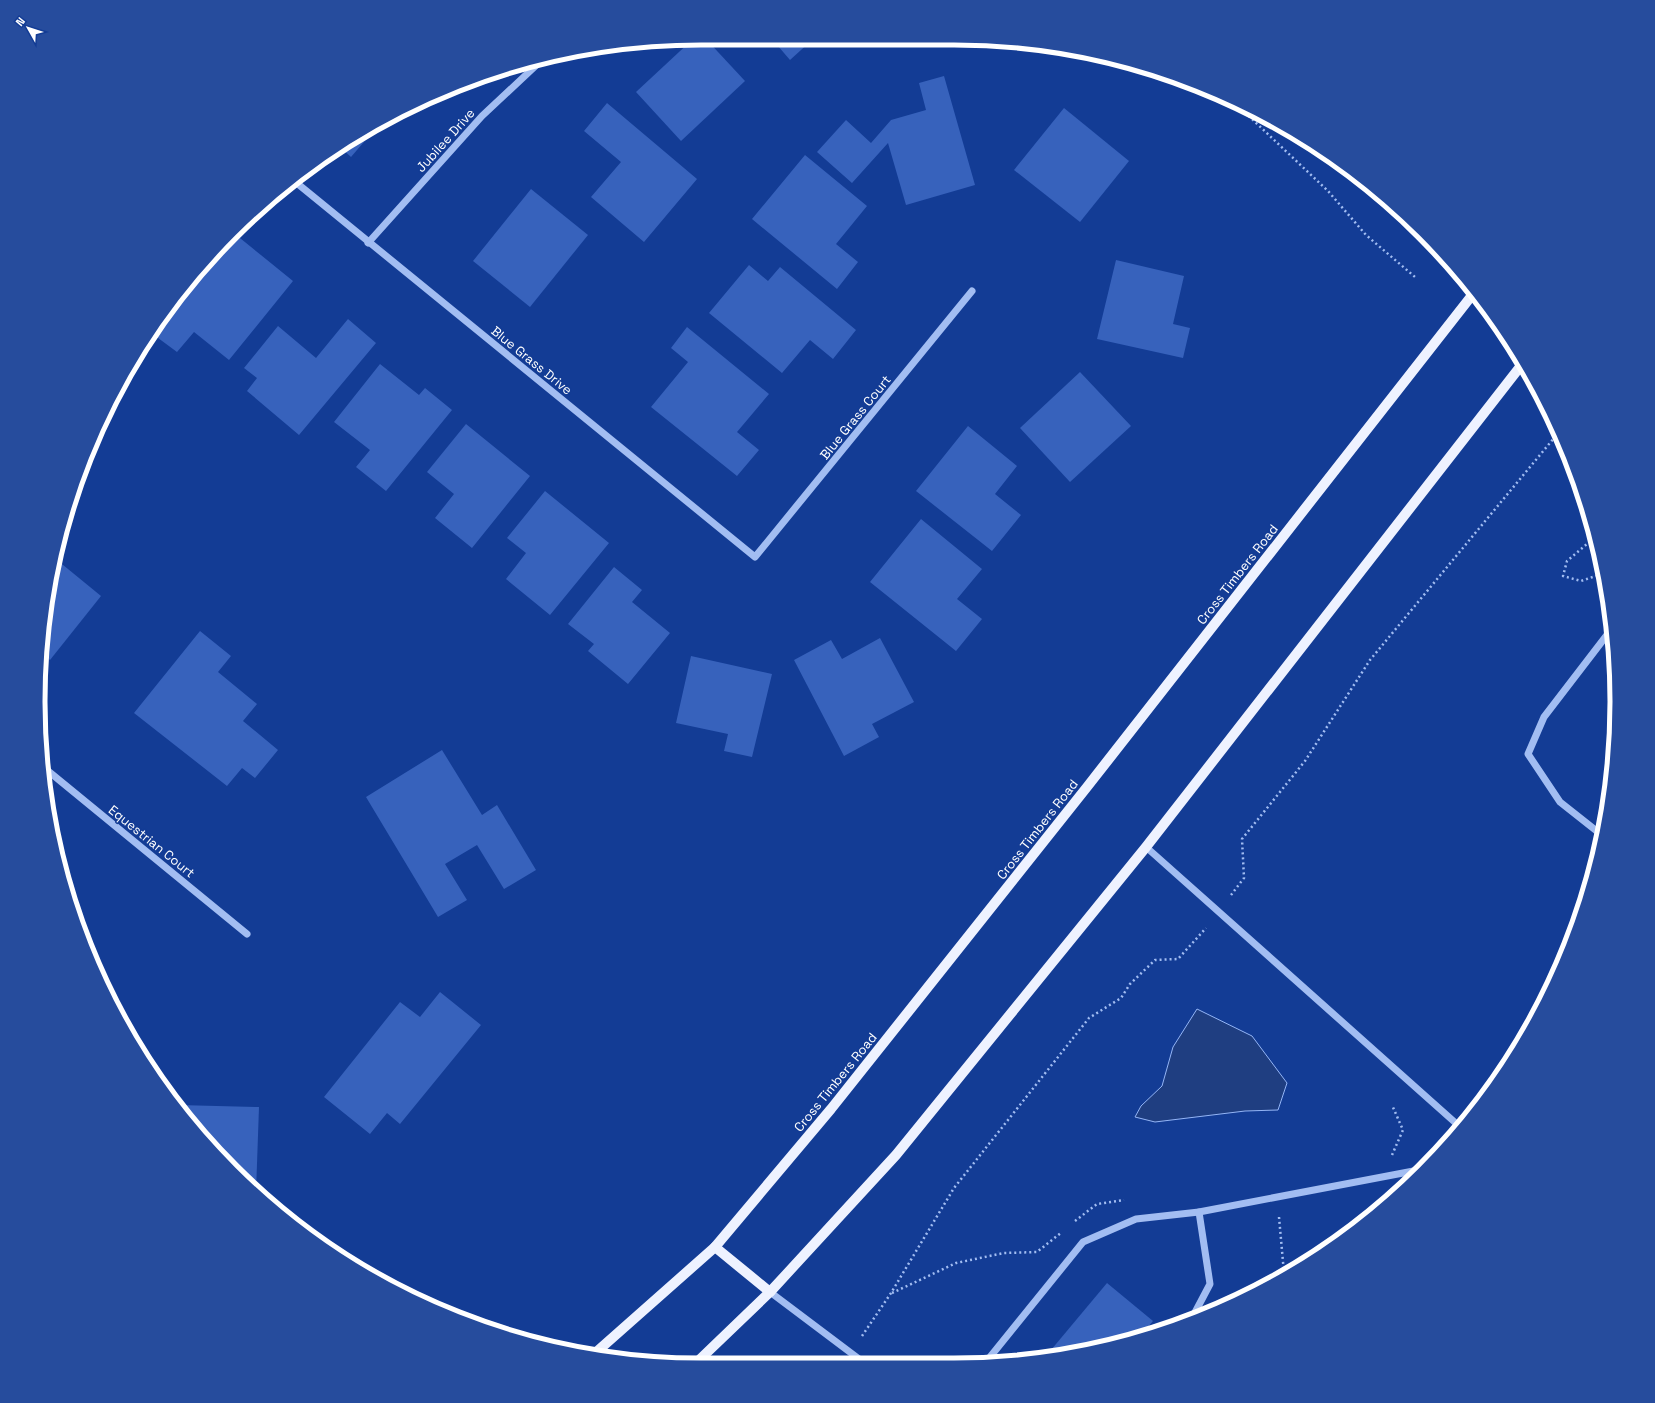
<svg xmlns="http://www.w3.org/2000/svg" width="1655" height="1403" viewBox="0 0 1655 1403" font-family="'Space Grotesk',sans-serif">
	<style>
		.water { fill: #1f3e81; stroke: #94b5f6 }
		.building { fill: #3762bc }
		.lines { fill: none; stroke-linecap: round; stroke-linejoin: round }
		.path { stroke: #a2bdf2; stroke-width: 2.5; stroke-dasharray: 2 3; stroke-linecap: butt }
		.minor { stroke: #a2bdf2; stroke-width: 7 }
		.major { stroke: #eef2ff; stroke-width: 10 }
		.labels { text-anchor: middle; stroke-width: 3; stroke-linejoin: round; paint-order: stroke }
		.street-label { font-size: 13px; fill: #fff; stroke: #133c95 }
		.rim { fill: none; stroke: #fff; stroke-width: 5 }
	</style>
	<rect width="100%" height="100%" fill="#133c95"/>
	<!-- water -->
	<polygon class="water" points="1197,1009 1252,1036 1287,1083 1278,1110 1245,1111 1155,1122 1135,1117 1141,1106 1162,1086 1173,1047"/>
	<!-- building -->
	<g class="building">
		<polygon points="705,38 745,81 681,141 636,92 693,39"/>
		<polygon points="772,39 812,40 790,60"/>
		<polygon points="944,76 975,185 906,205 888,143 852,183 817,152 846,120 871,143 891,120 926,110 919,83"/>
		<polygon points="607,103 697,179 644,242 591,197 621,162 584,131"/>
		<polygon points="1064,108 1129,161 1080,222 1014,170"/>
		<polygon points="381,122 351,157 339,146 372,127"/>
		<polygon points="805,155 867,206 836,244 858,262 837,289 752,219"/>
		<polygon points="531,189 588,235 530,307 473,261"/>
		<polygon points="235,234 293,281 229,360 194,332 177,352 154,335"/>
		<polygon points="1116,260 1184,276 1173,324 1190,328 1183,358 1097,339"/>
		<polygon points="749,265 768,281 780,267 856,330 833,359 810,340 782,373 709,313"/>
		<polygon points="348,319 376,343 299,435 247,391 257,378 244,368 278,326 316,358"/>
		<polygon points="687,327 769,394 737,432 759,450 737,476 651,407 688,362 671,348"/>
		<polygon points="380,364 419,395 425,388 452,410 386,491 356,467 370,450 334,422"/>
		<polygon points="1080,372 1131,426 1070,482 1020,428"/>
		<polygon points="466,424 530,476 472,548 435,518 454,494 427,472"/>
		<polygon points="968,426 1017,466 995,494 1021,515 992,551 916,491"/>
		<polygon points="545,491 609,543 550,615 506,579 526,553 507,538"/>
		<polygon points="921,519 982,569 957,599 982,619 956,651 870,582"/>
		<polygon points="57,560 101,596 50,660 41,653 44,615"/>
		<polygon points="614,567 642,590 632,602 670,633 628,684 588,651 594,644 568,624"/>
		<polygon points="200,631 231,656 218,672 257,704 243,721 278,750 255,778 242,768 227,786 134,713"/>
		<polygon points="880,638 914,702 872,724 879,737 844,756 794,660 831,640 842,659"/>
		<polygon points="691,656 772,674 752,757 724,751 728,734 676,723"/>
		<polygon points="442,750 482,815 497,805 536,870 504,889 477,845 445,864 467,900 438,917 366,797"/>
		<polygon points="440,992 481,1025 400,1124 387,1113 370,1134 324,1097 400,1002 420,1017"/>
		<polygon points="178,1105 259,1107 256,1192 232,1171"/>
		<polygon points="1107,1283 1153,1321 1142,1334 1083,1352 1046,1356"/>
	</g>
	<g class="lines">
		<!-- path -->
		<g class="path">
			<polyline points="1234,102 1328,191 1366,235 1415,277"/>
			<polyline points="1594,538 1567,561 1563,576 1581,581 1604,573"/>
			<polyline points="1231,895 1244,878 1242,839 1305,761 1370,660 1559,432"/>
			<polyline points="1392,1155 1403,1130 1392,1105"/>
			<polyline points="1279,1217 1284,1273"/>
			<polyline points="1075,1221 1097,1204 1124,1200"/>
			<polyline points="892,1293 956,1263 1004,1253 1037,1252 1062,1232"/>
			<polyline points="862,1336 891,1293 954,1188 1089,1018 1121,998 1130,984 1155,960 1178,959 1206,928"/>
		</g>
		<!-- minor -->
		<g class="minor">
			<polyline points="293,180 755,557 972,291"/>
			<polyline points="368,243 482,116 544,58"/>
			<polyline points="42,766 247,934"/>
			<polyline points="1603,836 1560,802 1528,754 1544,717 1610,631"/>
			<polyline points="1146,847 1459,1126"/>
			<polyline points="770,1292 867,1365"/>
			<polyline points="1191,1320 1210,1284 1199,1212"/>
			<polyline points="986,1362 1083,1242 1136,1219 1199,1212 1424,1169"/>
		</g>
		<!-- major -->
		<g class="major">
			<polyline points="1349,170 1378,195"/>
			<polyline points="715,1247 770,1292"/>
			<polyline points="593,1355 715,1247 831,1109 1087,787 1473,294"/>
			<polyline points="695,1364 770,1292 896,1155 1146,847 1523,363"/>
		</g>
	</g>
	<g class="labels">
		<!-- street labels -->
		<g class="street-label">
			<text transform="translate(445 140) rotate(-48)" y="5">Jubilee Drive</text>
			<text transform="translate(532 360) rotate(39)" y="5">Blue Grass Drive</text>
			<text transform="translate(855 417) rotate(-51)" y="5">Blue Grass Court</text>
			<text transform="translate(1237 574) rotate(-52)" y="5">Cross Timbers Road</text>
			<text transform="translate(1037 829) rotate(-52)" y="5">Cross Timbers Road</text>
			<text transform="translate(152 841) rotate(39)" y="5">Equestrian Court</text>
			<text transform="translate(835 1082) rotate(-51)" y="5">Cross Timbers Road</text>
		</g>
	</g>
	<!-- crop -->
	<path d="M0 0H1655V1403H0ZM701 45H954A656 656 0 0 1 1610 701V702A656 656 0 0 1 954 1358H701A656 656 0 0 1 45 702V701A656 656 0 0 1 701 45Z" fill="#264c9d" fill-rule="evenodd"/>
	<path class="rim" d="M701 45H954A656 656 0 0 1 1610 701V702A656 656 0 0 1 954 1358H701A656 656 0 0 1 45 702V701A656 656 0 0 1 701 45Z"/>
	<!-- north arrow -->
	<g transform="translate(28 28) rotate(309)" stroke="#133c95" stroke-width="3" paint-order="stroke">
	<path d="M0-3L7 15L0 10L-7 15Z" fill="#ffffff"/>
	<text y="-6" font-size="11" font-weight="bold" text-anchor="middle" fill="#ffffff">N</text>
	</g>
</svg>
